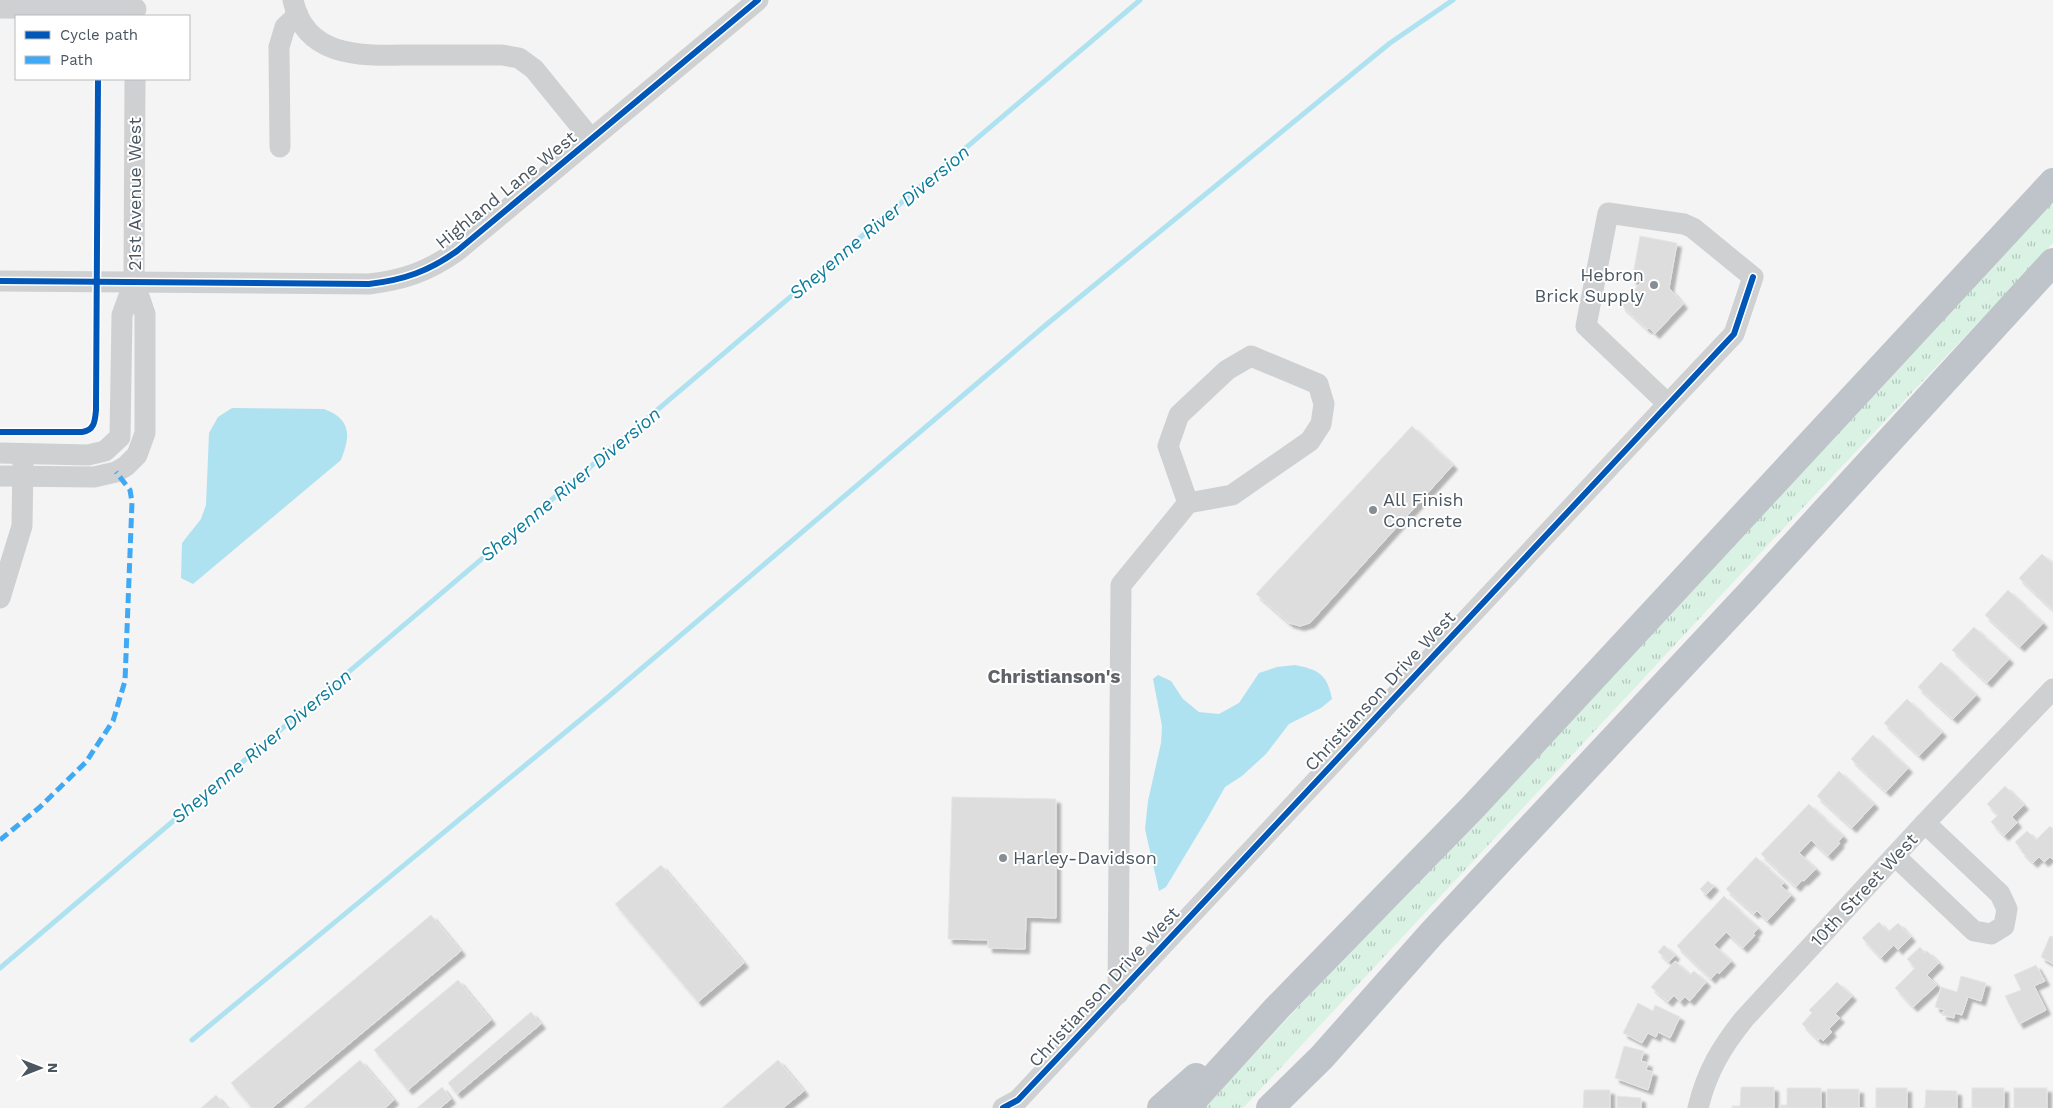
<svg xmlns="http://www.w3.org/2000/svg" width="2053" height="1108" viewBox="0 0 2053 1108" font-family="'Work Sans',sans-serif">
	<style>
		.grass { fill: url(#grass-tufts) }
		.water { fill: #aee2f0 }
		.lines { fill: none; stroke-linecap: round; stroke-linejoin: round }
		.stream { stroke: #aee2f0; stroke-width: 5 }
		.building { fill: #ddddde; stroke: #e5e6e7; filter: url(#shadow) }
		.minor { stroke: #ced0d2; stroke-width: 21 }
		.highway { stroke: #bec4c9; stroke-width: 28 }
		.quiet { stroke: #3fa9f5; stroke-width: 5; stroke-dasharray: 10 5; stroke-linecap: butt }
		.cycleway-casing { stroke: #fff; stroke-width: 9 }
		.cycleway { stroke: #0057b8; stroke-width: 6 }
		.poi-dot { fill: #868d94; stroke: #fff; stroke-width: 2 }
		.labels { text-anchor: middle; stroke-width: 4; stroke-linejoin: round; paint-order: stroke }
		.street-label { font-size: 18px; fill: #4a5661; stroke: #fff }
		.poi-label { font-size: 18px; fill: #4a5661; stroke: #fff; text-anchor: start }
		.water-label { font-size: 19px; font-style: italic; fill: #0c7c9b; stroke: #fff }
		.neighbourhood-label { font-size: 19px; font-weight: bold; fill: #5f6368; stroke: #fff }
	</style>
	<defs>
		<pattern id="grass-tufts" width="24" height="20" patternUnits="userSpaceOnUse" patternTransform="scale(1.25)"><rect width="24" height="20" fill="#d9f2e3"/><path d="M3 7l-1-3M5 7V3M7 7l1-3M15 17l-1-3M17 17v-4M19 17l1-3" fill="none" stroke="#b2c7bb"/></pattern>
		<filter id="shadow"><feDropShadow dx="4.5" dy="4.5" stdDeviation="1" flood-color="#0004"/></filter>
	</defs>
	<rect width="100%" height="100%" fill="#f4f4f4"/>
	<!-- grass -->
	<polygon class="grass" points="2053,199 2053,243 2024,274 1795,516 1243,1108 1204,1108"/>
	<!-- water -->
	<g class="water">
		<path d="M 232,408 L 324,409 C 351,419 351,435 341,460 L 193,584 L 181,578 L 182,543 L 201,519 L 206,505 L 209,433 L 218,417 Z"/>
		<path d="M 1295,665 C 1319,670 1327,674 1332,699 L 1321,708 L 1289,724 L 1266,754 L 1242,776 L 1225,787 L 1207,819 L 1166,887 L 1159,891 L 1145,829 L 1148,801 L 1161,743 L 1162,726 L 1153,679 L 1158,675 L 1171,681 L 1183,699 L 1199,712 L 1219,714 L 1239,703 L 1259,673 L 1277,667 Z"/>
	</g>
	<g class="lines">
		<!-- stream -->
		<g class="stream">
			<polyline points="0,968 1140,0"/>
			<polyline points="192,1040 608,697 1047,324 1390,43 1453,0"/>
		</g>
	</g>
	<!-- building -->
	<g class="building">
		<polygon points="1640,236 1677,243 1669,288 1683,304 1655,334 1649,328 1647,329 1621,305 1641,282 1632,280"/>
		<polygon points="1412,426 1453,465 1310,623 1300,626 1289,623 1256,594"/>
		<polygon points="2042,554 2053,564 2053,610 2019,578"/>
		<polygon points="2008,590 2043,623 2020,647 1985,615"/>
		<polygon points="1974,627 2009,659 1987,683 1952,650"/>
		<polygon points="1941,662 1976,695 1953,719 1918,687"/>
		<polygon points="1907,699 1942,732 1919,756 1884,723"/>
		<polygon points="1873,735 1908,768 1886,792 1851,759"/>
		<polygon points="1839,771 1874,804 1852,828 1817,796"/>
		<polygon points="2005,786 2024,805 2012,817 2017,823 2004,836 1991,822 1998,815 1987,804"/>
		<polygon points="952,797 1056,799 1056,918 1026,917 1025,949 988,948 988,940 948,939"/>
		<polygon points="1809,804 1843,836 1838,842 1840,843 1828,856 1811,840 1799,853 1816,869 1804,881 1802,880 1796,887 1761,854"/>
		<polygon points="2050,826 2053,829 2053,860 2050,857 2044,862 2039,857 2033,863 2021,851 2022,850 2015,842 2027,831 2036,840"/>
		<polygon points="1756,857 1784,883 1781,886 1791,895 1767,921 1757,911 1754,914 1726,889"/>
		<polygon points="661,865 744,963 698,1002 615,904"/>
		<polygon points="1708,881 1714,886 1706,895 1700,889"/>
		<polygon points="1724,896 1758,928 1753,934 1755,935 1743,948 1726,932 1714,945 1731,961 1719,974 1717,972 1711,979 1677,946"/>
		<polygon points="431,915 461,951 272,1108 252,1108 231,1083"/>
		<polygon points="1879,922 1888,932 1898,923 1911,937 1898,950 1894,945 1881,958 1862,938"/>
		<polygon points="2050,936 2053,937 2053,964 2041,957"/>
		<polygon points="1664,945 1675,955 1669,962 1658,952"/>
		<polygon points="1920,947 1925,953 1927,951 1939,963 1927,975 1937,985 1913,1007 1895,988 1915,968 1907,959"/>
		<polygon points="1675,961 1690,975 1694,971 1706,982 1690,1001 1685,997 1680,1002 1674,995 1668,1002 1651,987"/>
		<polygon points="2036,965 2045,981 2034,986 2046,1010 2019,1024 2005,996 2021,990 2014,975"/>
		<polygon points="1961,976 1986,983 1981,1001 1968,997 1962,1015 1955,1013 1954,1018 1942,1015 1944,1010 1935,1007 1941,987 1957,992"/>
		<polygon points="458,980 491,1020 408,1090 374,1050"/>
		<polygon points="1837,982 1852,996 1835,1014 1840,1018 1829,1029 1832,1032 1823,1041 1821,1038 1818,1040 1802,1024 1812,1013 1809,1010"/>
		<polygon points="1638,1003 1653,1011 1655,1005 1680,1017 1670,1038 1658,1032 1656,1037 1648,1033 1642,1043 1623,1033"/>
		<polygon points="531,1012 541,1024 457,1094 448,1083"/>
		<polygon points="1624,1046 1644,1051 1641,1061 1648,1063 1646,1070 1653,1072 1648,1090 1615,1078"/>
		<polygon points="360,1060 394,1100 385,1108 304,1108"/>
		<polygon points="778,1060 804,1091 783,1108 722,1108"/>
		<polygon points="442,1087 451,1099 440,1108 417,1108"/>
		<polygon points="1741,1087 1774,1087 1774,1108 1732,1108 1732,1106 1740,1106"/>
		<polygon points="1787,1088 1821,1088 1821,1108 1780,1108 1780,1105 1787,1105"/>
		<rect x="1876" y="1088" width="31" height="20"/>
		<rect x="1972" y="1088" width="32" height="20"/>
		<rect x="2014" y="1088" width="33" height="20"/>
		<polygon points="1827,1089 1859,1089 1859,1108 1867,1108 1827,1108"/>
		<polygon points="1584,1090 1610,1090 1610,1108 1583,1108"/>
		<polygon points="1926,1090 1957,1091 1957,1108 1923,1108 1925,1107"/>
		<polygon points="216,1095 227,1108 201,1108"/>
		<polygon points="1617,1096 1641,1098 1641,1108 1617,1108"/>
	</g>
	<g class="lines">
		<!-- minor -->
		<g class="minor">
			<path d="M 293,0 C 306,62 369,55 417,55 C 446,55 474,55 502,55 L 519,58 L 534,69 L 591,139"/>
			<polyline points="0,8 136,9"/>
			<polyline points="280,147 279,47 285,27 298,15"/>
			<path d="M 0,281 L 369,284 C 404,280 429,271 457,251 L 758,0"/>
			<polyline points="0,453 88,455 105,451 120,437 122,315 134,282 135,79"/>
			<polyline points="0,476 94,477 116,472 126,466 137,455 145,433 145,314 134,282"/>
			<polyline points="0,598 22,526 23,462"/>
			<polyline points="1895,856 1974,931 1991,934 2004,926 2007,909 2000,894 1925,823"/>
			<polyline points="1118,994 1121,585 1188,503 1232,495 1310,441 1321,424 1324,404 1318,384 1251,356 1227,370 1179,415 1168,446 1188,503"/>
			<polyline points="1003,1108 1018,1100 1668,404 1734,334 1753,277 1693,228 1684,224 1608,213 1586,326 1668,404"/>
			<path d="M 1698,1108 C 1707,1071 1721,1048 1744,1019 L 1925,823 L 2053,689"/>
		</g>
		<!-- highway -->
		<g class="highway">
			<polyline points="1161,1108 1196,1077"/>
			<polyline points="1186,1108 1277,1008 1474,806 2053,182"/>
			<polyline points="1270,1108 1322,1057 1432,933 1750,593 2053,262"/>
		</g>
		<!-- quiet -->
		<polyline class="quiet" points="0,840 40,807 86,762 113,721 125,681 132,502 130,490 116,472"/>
		<!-- cycleway casing -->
		<g class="cycleway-casing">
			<g id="cycleway">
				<path d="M 0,281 L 369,284 C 404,280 429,271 457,251 L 758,0"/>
				<path d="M 0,432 L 82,432 C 95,430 95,420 96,410 L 98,79"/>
				<polyline points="1003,1108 1018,1100 1118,994 1734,334 1753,277"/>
			</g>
		</g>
		<!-- cycleway -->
		<use href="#cycleway" class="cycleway"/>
	</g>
	<!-- markers -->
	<g class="poi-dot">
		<circle cx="1654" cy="285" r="5"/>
		<circle cx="1373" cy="510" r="5"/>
		<circle cx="1003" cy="858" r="5"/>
	</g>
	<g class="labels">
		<!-- street labels -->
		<g class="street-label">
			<text transform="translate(506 190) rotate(-39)" y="6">Highland Lane West</text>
			<text transform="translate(135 194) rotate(-90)" y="6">21st Avenue West</text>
			<text transform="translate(1380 691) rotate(-47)" y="6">Christianson Drive West</text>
			<text transform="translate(1864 890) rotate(-47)" y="6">10th Street West</text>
			<text transform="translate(1104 987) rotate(-47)" y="6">Christianson Drive West</text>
		</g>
		<!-- poi labels -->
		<g class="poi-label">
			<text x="1644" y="281" text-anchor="end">Hebron<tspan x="1644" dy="21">Brick Supply</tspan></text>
			<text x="1383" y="506">All Finish<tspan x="1383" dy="21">Concrete</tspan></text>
			<text x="1013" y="864">Harley-Davidson</text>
		</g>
		<!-- water labels -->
		<g class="water-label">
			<text transform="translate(879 222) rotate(-40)" y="7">Sheyenne River Diversion</text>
			<text transform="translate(570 484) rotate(-40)" y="7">Sheyenne River Diversion</text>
			<text transform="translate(261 746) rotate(-40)" y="7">Sheyenne River Diversion</text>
		</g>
		<!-- neighbourhood labels -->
		<g class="neighbourhood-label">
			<text x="1054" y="683">Christianson's</text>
		</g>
	</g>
	<!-- legend -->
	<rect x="15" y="15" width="175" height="65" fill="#ffffff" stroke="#b7bbc0"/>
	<rect x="25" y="31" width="25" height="8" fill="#0057b8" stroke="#b7bbc0"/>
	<text x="60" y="40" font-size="15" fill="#4a5661">Cycle path</text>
	<rect x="25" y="56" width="25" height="8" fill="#3fa9f5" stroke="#b7bbc0"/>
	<text x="60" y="65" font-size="15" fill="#4a5661">Path</text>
	<!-- north arrow -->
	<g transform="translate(40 1068) rotate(90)" stroke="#ffffff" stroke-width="4" paint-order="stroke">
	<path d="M0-4L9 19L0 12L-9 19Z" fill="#4a5661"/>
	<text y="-8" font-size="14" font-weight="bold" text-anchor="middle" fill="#4a5661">N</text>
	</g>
</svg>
